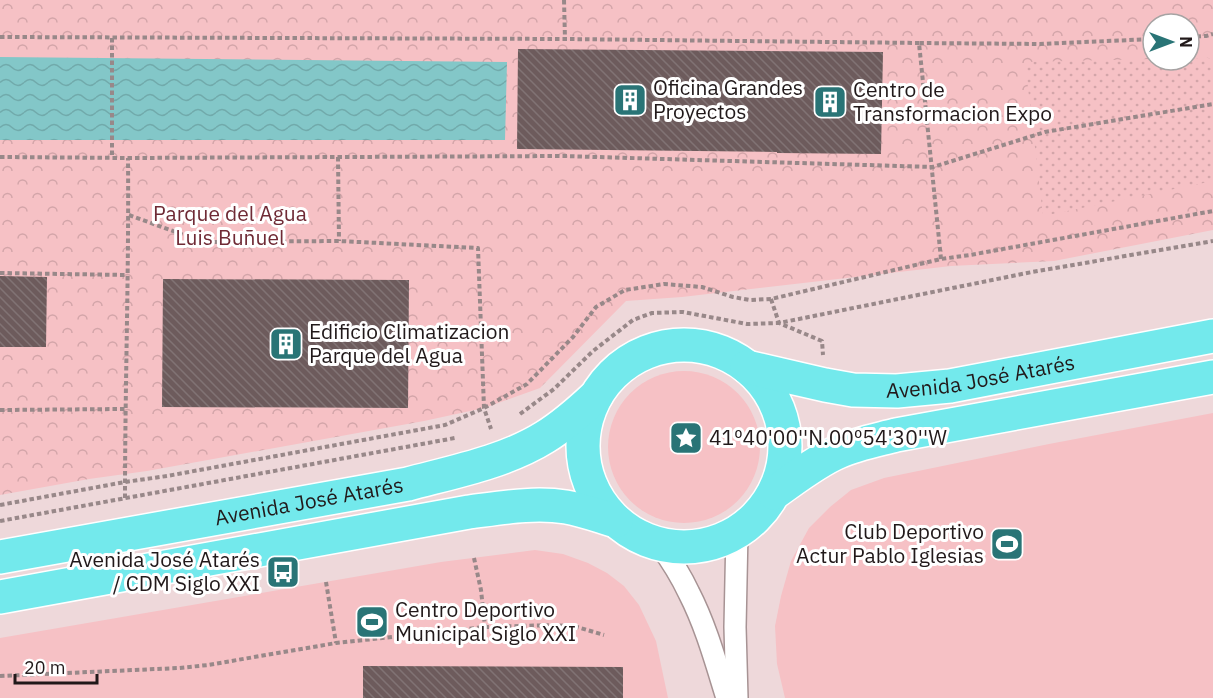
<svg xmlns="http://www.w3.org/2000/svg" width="1213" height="698" viewBox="0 0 1213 698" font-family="'IBM Plex Sans',sans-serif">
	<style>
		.grass { fill: #f6c1c5 }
		.park { fill: url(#park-crowns); fill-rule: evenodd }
		.garden { fill: url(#garden-dots) }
		.water { fill: url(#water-waves) }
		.building { fill: url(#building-back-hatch) }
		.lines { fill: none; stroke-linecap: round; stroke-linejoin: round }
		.street-casing { stroke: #a79394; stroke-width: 24 }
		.primary-casing { stroke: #fff; stroke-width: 36 }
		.path { stroke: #988889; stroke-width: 4; stroke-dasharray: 4.5 3; stroke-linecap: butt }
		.street { stroke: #fff; stroke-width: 21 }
		.primary { stroke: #73e9ec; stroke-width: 33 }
		.labels { text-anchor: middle; stroke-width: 6; stroke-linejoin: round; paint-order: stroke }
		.poi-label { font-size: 21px; fill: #21191a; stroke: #fff; text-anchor: start }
		.park-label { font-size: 21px; fill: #6f2a35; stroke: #fff }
		.street-label { font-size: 21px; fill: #21191a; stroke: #fff }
	</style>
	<defs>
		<pattern id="park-crowns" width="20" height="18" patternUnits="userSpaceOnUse" patternTransform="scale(1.5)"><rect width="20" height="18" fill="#f6c1c5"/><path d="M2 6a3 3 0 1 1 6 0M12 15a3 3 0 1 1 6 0" fill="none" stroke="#d3a5a9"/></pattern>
		<pattern id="garden-dots" width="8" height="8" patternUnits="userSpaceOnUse" patternTransform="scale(1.5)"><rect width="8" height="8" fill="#f6c1c5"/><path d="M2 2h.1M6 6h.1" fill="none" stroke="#d3a5a9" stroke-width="1.8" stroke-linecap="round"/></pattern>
		<pattern id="water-waves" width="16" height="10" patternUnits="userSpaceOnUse" patternTransform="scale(1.5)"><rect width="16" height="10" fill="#83c7c8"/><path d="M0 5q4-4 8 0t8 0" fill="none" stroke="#71aaab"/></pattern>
		<pattern id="building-back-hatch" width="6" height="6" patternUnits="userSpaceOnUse" patternTransform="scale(1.5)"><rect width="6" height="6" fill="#6d5b5c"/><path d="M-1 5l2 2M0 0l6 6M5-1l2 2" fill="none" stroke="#817374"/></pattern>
	</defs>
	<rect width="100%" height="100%" fill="#eed8da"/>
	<!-- grass -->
	<g class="grass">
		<circle cx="684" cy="447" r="76"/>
		<polygon points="1213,413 1213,698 785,698 777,664 775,626 781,596 791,561 809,528 830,507 851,490 884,478 1049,444"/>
		<polygon points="535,550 563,554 588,563 607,573 624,586 639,605 656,641 668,698 0,698 0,638 441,562"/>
	</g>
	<!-- park -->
	<path class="park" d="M 0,0 L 1213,0 L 1213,230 L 1054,261 L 951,266 L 682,297 L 626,301 L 540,388 L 484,408 L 424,421 L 147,471 L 89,479 L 0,495 ZM 1153,24 L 1189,24 L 1189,60 L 1153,60 Z"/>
	<!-- garden -->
	<polygon class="garden" points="1189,58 1213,58 1213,181 1043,216 1025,62 1153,59 1153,60 1189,60"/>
	<!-- water -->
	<polygon class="water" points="0,57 507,62 505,140 0,140"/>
	<!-- building -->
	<g class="building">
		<polygon points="518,49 883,52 881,154 777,153 777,152 517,149"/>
		<polygon points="0,276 47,277 46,347 0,347"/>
		<polygon points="163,279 409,280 408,408 162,407"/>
		<polygon points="363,666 623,667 623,698 363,698"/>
	</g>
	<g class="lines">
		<!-- street casing -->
		<g class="street-casing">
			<g id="street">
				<polyline points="737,532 735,627 737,698"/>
				<path d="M 660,545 C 671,560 681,576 689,593 C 706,626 716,663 727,698"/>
			</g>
		</g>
		<!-- primary casing -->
		<g class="primary-casing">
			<g id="primary">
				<circle cx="684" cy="446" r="101"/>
				<path id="s1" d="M 747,367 L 825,385 L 853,390 L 897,391 L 950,386 L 1213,336"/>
				<path d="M 774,493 C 794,479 815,462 838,452 C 856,444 877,440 896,435 L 1213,377"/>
				<path id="s2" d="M 0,557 L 408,484 C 453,472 505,462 545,437 C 563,426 580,411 596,396"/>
				<path d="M 0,597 L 469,512 C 501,508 534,502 566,507 C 583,510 599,516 616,521"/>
			</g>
		</g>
		<!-- path -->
		<g class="path">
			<polyline points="564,0 565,39"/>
			<polyline points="0,37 565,39 919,43"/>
			<polyline points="1189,37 1206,36 1213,34"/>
			<polyline points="112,38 112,158"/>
			<polyline points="0,157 128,158 563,156 933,167 1045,132 1213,104"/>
			<polyline points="338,157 339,241"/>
			<polyline points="129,215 203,242 339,241 478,248 484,408 491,429"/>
			<polyline points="941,259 919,43 1040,44 1153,39"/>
			<polyline points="0,273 127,275"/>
			<polyline points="771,299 779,323 822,341 823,355"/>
			<polyline points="0,410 125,409"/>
			<polyline points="520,414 554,389 593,351 633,320 652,313 683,312 747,324 779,323 1032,272 1213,241"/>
			<path d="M 125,498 C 125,385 129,271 128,158"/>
			<polyline points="0,505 125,482 167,476 445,425 484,408 527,384 573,337 596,307 625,290 664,284 702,287 733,297 750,300 771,299 941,259 970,255 1213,211"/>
			<polyline points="0,521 455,438"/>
			<polyline points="474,558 481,590 485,627"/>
			<polyline points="326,582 336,643"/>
			<polyline points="0,676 179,668 208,665 336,643 485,627 555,625 577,627 604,635"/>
		</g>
		<!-- street -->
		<use href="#street" class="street"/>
		<!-- primary -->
		<use href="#primary" class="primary"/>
	</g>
	<!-- icons -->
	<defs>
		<g id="building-square" transform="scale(1.725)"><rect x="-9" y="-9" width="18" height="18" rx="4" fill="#297476" stroke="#fff"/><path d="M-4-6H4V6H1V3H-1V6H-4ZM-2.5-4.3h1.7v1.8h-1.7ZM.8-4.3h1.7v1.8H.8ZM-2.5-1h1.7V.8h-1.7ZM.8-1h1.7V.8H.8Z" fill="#fff"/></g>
		<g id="sight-square" transform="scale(1.725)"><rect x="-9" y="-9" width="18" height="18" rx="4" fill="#297476" stroke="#fff"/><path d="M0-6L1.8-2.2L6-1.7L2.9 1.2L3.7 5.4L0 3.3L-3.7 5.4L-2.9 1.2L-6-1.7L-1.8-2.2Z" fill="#fff"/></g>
		<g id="stadium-square" transform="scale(1.725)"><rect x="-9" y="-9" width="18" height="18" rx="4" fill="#297476" stroke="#fff"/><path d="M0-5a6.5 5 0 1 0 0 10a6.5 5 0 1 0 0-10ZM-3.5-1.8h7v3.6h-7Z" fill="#fff"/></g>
		<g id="bus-square" transform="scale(1.725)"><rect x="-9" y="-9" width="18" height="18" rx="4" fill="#297476" stroke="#fff"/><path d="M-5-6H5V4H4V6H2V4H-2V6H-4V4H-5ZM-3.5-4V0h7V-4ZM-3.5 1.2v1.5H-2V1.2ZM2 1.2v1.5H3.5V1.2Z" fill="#fff"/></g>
	</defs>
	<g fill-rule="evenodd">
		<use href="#building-square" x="630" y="100"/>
		<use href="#building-square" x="830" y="102"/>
		<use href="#building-square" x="286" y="344"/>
		<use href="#sight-square" x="686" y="438"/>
		<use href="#stadium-square" x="1007" y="544"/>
		<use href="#bus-square" x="283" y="572"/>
		<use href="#stadium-square" x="372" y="622"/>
	</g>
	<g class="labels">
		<!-- poi labels -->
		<g class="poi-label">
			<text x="653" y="95">Oficina Grandes<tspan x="653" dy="24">Proyectos</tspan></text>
			<text x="853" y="97">Centro de<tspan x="853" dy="24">Transformacion Expo</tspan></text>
			<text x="309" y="339">Edificio Climatizacion<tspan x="309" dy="24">Parque del Agua</tspan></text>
			<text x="709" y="445">41º40'00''N.00º54'30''W</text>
			<text x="984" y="539" text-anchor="end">Club Deportivo<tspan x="984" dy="24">Actur Pablo Iglesias</tspan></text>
			<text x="260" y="567" text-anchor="end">Avenida José Atarés<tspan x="260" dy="24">/ CDM Siglo XXI</tspan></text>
			<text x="395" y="617">Centro Deportivo<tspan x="395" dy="24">Municipal Siglo XXI</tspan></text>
		</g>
		<!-- park labels -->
		<g class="park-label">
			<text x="230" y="221">Parque del Agua<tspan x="230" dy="24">Luis Buñuel</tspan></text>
		</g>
		<!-- street labels -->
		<g class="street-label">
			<text dy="7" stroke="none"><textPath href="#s1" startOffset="237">Avenida José Atarés</textPath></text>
			<text dy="7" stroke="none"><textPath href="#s2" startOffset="314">Avenida José Atarés</textPath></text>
		</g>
	</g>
	<!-- north arrow -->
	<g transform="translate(1171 42) rotate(90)"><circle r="28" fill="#ffffff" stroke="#a6a3a3" stroke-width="1.5"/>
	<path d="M0-4.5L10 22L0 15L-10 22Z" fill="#297476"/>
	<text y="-9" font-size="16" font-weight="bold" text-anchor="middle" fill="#21191a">N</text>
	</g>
	<!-- scale -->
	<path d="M15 674v9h82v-9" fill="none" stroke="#21191a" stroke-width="3"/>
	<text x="24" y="674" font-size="18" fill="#21191a" stroke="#ffffff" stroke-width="4.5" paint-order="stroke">20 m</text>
</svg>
